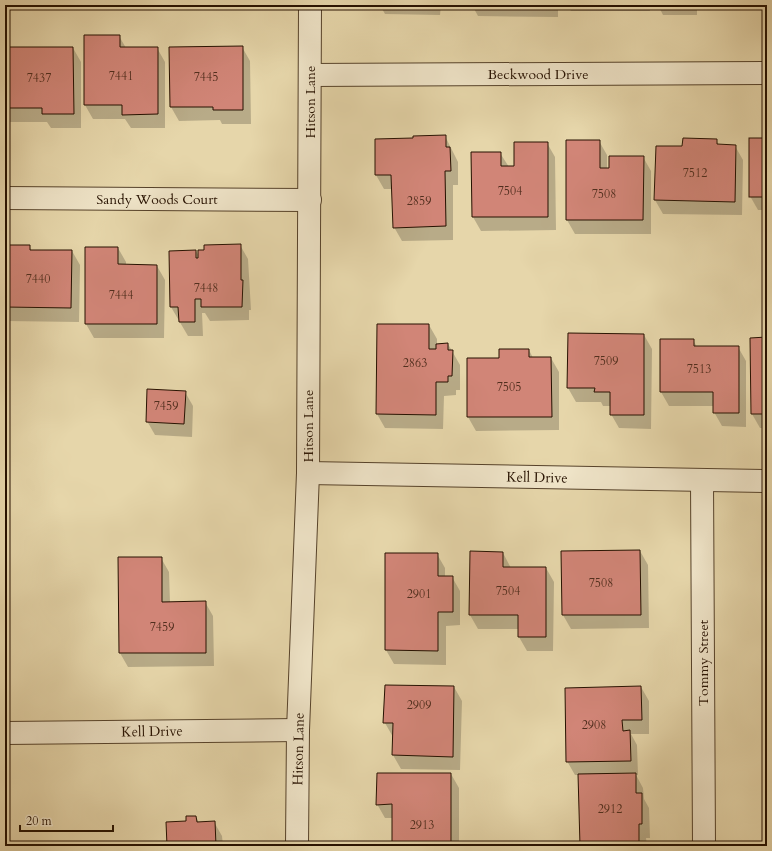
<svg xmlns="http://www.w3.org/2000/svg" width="772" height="851" viewBox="0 0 772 851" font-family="Cardo,serif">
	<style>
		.shadow { fill: #0003 }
		.building { fill: #d18577; stroke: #261100 }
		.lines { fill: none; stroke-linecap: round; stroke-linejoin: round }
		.minor-casing { stroke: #56422a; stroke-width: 24 }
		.minor { stroke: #efe4c8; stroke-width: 22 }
		.labels { text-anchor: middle; stroke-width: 3; stroke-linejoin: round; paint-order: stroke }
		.number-label { font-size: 12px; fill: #512e1e }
		.street-label { font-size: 14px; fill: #261100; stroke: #efe4c8 }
	</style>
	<rect width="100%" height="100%" fill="#e6d6aa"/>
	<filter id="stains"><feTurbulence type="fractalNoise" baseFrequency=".005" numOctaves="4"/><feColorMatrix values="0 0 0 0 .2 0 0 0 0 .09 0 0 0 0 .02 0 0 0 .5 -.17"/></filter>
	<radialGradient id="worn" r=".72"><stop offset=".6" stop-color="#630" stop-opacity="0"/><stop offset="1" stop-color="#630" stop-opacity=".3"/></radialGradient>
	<!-- shadow -->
	<g class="shadow">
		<polygon points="380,5 441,5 440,15 385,14"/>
		<polygon points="472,5 558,5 558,17 478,16"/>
		<polygon points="567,5 649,5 650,11 571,11"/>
		<polygon points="658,5 697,5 697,15 663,15"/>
		<polygon points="85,36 119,36 126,48 157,48 165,62 165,128 131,128 125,119 93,119 85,105"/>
		<polygon points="242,47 250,61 251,124 222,124 220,120 179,121 171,107"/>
		<polygon points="5,48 73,48 81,62 81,128 51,128 47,122 7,122 5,119"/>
		<polygon points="445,136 458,162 458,185 453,185 453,240 402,241 394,227 393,189 384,189 376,175 414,139"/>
		<polygon points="767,139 767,210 758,210 750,196"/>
		<polygon points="716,140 719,145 735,146 743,160 742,215 663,214 655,200"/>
		<polygon points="567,141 599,141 607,155 607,169 643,157 651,171 651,234 575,234 567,220"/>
		<polygon points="547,143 555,157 556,230 481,231 473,217 500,153 509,167 515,167"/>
		<polygon points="240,245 248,259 251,310 249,310 249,320 210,321 205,313 202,313 203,336 188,336 171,307 170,252 196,251 200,258"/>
		<polygon points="5,246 29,246 32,251 72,251 80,265 79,322 6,321"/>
		<polygon points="86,248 118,248 126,262 126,266 157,266 165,280 164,338 94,338 86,324"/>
		<polygon points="378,325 429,325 437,339 437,345 448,344 460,365 460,390 456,390 456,395 444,396 443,429 385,428 377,414"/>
		<polygon points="644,335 652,349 651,429 619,428 611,414 611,406 603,406 601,402 576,402 568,388"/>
		<polygon points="767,338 767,428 760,428 752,414"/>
		<polygon points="661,340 693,340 697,347 738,347 746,361 746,427 722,426 714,412 714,406 669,406 661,392"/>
		<polygon points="529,350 533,358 551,358 559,372 559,430 476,431 468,417 500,359"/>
		<polygon points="185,392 193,406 192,437 155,435 147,421"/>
		<polygon points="640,551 648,565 649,628 571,629 563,615 562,552"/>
		<polygon points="503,553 511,568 546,568 554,582 553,651 527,651 519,637 519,629 478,629 470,615"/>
		<polygon points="386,554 437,554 445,568 445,577 452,577 460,591 460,625 446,626 446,665 394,664 386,650"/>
		<polygon points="161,558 169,572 170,603 205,602 213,616 214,666 128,667 120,653"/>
		<polygon points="454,687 462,701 460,770 401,769 393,755 393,737 385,723"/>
		<polygon points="641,687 649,701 649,734 631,734 637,745 638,775 636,775 643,788 644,799 649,808 650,838 646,838 647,846 581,846 579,775 575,775 567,761"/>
		<polygon points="451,774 459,788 459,846 393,846 393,818 385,818 377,804"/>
		<polygon points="196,817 199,823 214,822 222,836 223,846 168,846 187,822"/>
	</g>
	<!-- building -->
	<g class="building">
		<polygon points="84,35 120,35 120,47 158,47 158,114 122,115 122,105 84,105"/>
		<polygon points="243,46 243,110 213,110 213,107 170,107 169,47"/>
		<polygon points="5,47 73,47 74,114 42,114 42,108 5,108"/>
		<polygon points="446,135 446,147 450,147 451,171 445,171 446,226 393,228 391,175 375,175 375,139 413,138 413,136"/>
		<polygon points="683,138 717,139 717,144 736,145 735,202 654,200 656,146 682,146"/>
		<rect x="749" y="138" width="18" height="59"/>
		<polygon points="566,140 600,140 600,168 609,168 609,156 644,156 643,220 566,220"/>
		<polygon points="514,142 548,142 548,217 472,217 471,152 501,152 501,166 514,166"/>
		<polygon points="241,244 241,280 243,280 242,307 201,307 201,299 195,299 195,322 179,322 178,307 170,307 169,251 196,250 196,258 198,258 198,250 204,250 204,245"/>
		<polygon points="5,245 30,245 30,250 72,250 71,308 5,307"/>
		<polygon points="85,247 118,247 118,264 157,265 157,324 85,324"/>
		<polygon points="377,324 429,324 429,349 436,349 436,344 448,343 448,350 453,350 452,376 448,376 448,382 436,382 436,415 376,414"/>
		<polygon points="568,333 644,334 644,415 610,415 610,392 594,392 595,388 567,388"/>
		<polygon points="767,337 767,414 751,414 750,338"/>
		<polygon points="660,339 694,339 694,346 739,346 739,413 713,413 713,392 660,392"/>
		<polygon points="499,349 529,349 529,357 551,357 552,417 467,417 467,358 499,358"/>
		<polygon points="147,389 186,391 184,424 146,422"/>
		<polygon points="640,550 641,615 562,615 561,551"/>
		<polygon points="470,551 503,552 503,567 546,567 546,637 518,637 518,615 469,615"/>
		<polygon points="385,553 438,553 438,576 453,576 453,612 438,612 438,651 385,650"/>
		<polygon points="118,557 162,557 162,602 206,601 206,653 119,653"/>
		<polygon points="385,685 454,686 453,757 392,755 393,723 383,723"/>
		<polygon points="641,686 642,720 622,720 623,731 630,730 631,761 566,762 565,688"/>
		<polygon points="377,773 451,773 451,846 392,846 392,804 376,805"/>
		<polygon points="636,773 636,793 642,793 642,824 639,824 639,846 580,846 578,774"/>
		<polygon points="186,816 196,816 197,822 215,821 216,846 167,846 166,822 186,821"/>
	</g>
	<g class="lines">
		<!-- minor casing -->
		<g class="minor-casing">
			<g id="minor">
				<polyline points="310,75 767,73"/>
				<polyline points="5,198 310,200"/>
				<polyline points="308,473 767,481"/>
				<polyline points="702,481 704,846"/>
				<polyline points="5,733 298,730"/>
				<polyline points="297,846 298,730 308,473 310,5"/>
			</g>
		</g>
		<!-- minor -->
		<use href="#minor" class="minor"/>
	</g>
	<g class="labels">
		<!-- number labels -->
		<g class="number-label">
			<text x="121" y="80">7441</text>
			<text x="206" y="81">7445</text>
			<text x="39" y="82">7437</text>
			<text x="695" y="177">7512</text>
			<text x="510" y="195">7504</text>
			<text x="604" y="198">7508</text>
			<text x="419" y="205">2859</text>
			<text x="38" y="283">7440</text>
			<text x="206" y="292">7448</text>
			<text x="121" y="299">7444</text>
			<text x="606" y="365">7509</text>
			<text x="415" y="367">2863</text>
			<text x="699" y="373">7513</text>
			<text x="509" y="391">7505</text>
			<text x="166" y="410">7459</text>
			<text x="601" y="587">7508</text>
			<text x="508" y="595">7504</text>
			<text x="419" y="598">2901</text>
			<text x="162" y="631">7459</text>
			<text x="419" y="709">2909</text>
			<text x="594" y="729">2908</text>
			<text x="610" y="813">2912</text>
			<text x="422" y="829">2913</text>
		</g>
		<!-- street labels -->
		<g class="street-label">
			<text x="538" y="79">Beckwood Drive</text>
			<text transform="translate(310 102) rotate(-90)" y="5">Hitson Lane</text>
			<text x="157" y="204">Sandy Woods Court</text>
			<text transform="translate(308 426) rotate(-90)" y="5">Hitson Lane</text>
			<text transform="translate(537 477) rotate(1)" y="5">Kell Drive</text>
			<text transform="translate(703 663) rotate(-90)" y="5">Tommy Street</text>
			<text transform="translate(152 731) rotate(-1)" y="5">Kell Drive</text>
			<text transform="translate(298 749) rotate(-89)" y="5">Hitson Lane</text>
		</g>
	</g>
	<!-- margin -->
	<rect width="772" height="851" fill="none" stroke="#e6d6aa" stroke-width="20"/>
	<rect x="6" y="6" width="760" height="839" fill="none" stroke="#261100" stroke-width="2"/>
	<rect x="10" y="10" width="752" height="831" fill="none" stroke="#261100"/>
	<!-- scale -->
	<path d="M20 825v6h93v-6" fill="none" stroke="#261100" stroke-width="2"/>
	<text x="26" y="825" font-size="12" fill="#261100" stroke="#efe4c8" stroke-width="3" paint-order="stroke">20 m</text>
	<rect width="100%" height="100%" filter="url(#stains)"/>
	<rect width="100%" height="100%" fill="url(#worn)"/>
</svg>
